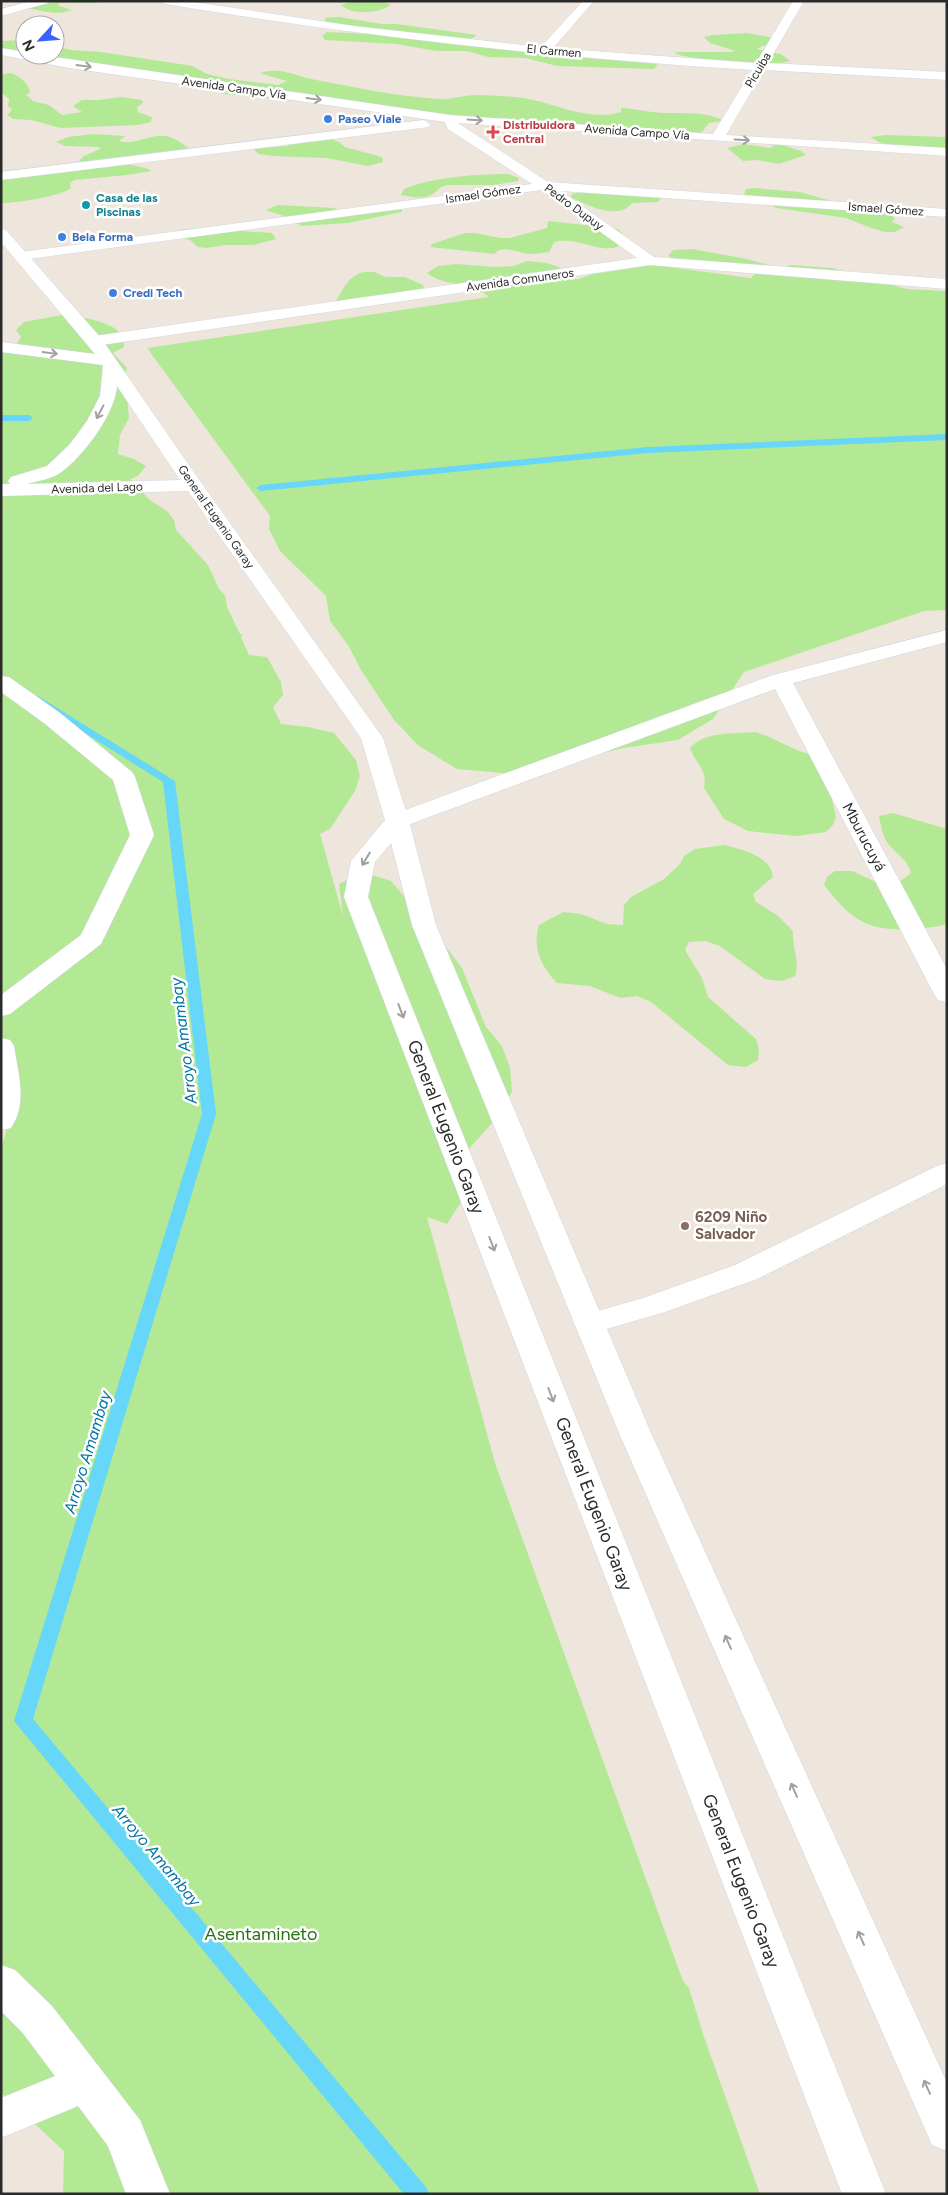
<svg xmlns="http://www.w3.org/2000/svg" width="948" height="2195" viewBox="0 0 948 2195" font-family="Figtree,sans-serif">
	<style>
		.green { fill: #b3e994 }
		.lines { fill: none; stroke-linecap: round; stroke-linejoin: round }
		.stream { fill: #66d6f9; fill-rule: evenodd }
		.minor-casing { stroke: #d1d5e5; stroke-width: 1 }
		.tertiary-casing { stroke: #d1d5e5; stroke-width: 1 }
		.minor { fill: #fff; fill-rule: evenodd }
		.tertiary { fill: #fff; fill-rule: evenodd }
		.oneway { stroke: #a0a0a0 }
		.shop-dot { fill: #3f7fe0; stroke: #fff; stroke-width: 2 }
		.health-dot { fill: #e0444e; stroke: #fff; stroke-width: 2 }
		.culture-dot { fill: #0f9aa8; stroke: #fff; stroke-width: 2 }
		.education-dot { fill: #8d6e63; stroke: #fff; stroke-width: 2 }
		.labels { text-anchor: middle; stroke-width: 5; stroke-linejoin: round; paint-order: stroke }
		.far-street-label { font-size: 12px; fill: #2b2b2b; stroke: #fff }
		.far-shop-label { font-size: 12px; font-weight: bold; fill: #366cbe; stroke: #fff; text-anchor: start }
		.far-health-label { font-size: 12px; font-weight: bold; fill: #be3a42; stroke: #fff; text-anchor: start }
		.far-culture-label { font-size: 12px; font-weight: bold; fill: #0d838f; stroke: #fff; text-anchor: start }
		.street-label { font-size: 15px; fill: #2b2b2b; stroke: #fff }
		.education-label { font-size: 15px; font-weight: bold; fill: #785e54; stroke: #fff; text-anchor: start }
		.water-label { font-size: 16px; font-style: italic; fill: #0274a8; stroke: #fff }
		.near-street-label { font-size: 18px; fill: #2b2b2b; stroke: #fff }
		.near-park-label { font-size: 18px; fill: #296f14; stroke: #fff }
	</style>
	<rect width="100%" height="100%" fill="#eee6dc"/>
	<!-- green -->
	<g class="green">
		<path d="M 55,1 L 102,1 L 94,3 L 60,3 L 57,5 L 72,10 C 56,16 43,11 27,8 C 34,3 47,4 55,1 Z"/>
		<path d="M 352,1 L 385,2 L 391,5 C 379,13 352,16 341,5 Z"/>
		<polygon points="339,17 382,24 397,24 477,35 471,39 406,38 418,40 518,49 541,55 649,62 658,65 654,69 557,66 525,58 488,57 467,51 436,51 397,44 325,40 322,36 327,32 374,34 325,22 325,18"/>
		<path d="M 747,33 L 775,38 L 776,44 L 762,46 L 757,49 L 781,54 L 790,61 C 774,67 693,60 676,54 L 676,52 L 731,52 L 735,51 L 710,43 L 704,37 L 713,35 Z"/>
		<path d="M 23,40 L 25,40 L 25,55 L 55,55 L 55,46 L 71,50 L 101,52 L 193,66 L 207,74 L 229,79 L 278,85 L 287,81 L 259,73 C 282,67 290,74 311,79 C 353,87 395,96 438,99 C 451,100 463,95 476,95 C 488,95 501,96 514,97 C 549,99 585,123 621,112 L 621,108 L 624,108 C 634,109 643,111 652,112 C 676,115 702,109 724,121 L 709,123 L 701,133 L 634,134 L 225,94 L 192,85 L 151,80 L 1,55 L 1,41 Z"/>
		<path d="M 10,73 C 17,74 30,84 30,93 L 26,95 L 33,101 L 49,105 L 62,115 L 82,112 L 73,106 L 82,100 L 98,100 L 122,97 L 142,100 L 143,103 L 137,107 L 138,112 L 152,117 L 151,122 L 138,125 L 61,128 L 31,120 L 13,119 L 7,115 L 12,110 L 8,106 L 9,99 L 1,92 L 1,75 Z"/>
		<path d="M 93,134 L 125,136 L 119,141 C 133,146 150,134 165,136 C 177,137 183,147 193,149 L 128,164 L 149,169 L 151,171 L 127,175 L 75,180 L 70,183 L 71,188 C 62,196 17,203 3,203 L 1,200 L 1,179 L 75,165 L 84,156 L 100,149 L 99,147 L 65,146 L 56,142 L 68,137 Z"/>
		<path d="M 886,135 L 947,137 L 947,149 C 926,148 886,151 871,137 Z"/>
		<polygon points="327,137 339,142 345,147 382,157 383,162 368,166 326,158 273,156 258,154 254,149 286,146 310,139"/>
		<polygon points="743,144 770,148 775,145 783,145 801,151 806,155 779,164 757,160 743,161 727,148"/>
		<path d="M 509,174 L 519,178 L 518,181 L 494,185 L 448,185 C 441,186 440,188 434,193 C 427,200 410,197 401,195 L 404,189 C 432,177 478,174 509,174 Z"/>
		<polygon points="754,188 800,192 835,202 890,213 895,219 892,222 904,227 895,232 885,232 871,228 846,218 776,208 772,205 806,206 823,209 828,207 744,195 746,189"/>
		<path d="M 586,191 L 656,197 L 661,199 L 658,202 L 632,203 C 620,221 585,205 571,197 L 572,194 Z"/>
		<polygon points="278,205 335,208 337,211 394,207 402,209 402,212 348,223 301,226 289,218 266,210"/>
		<path d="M 548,221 L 613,228 L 619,230 L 625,237 L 618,243 L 619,246 C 599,255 580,236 554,242 L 549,252 C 542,253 535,254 529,254 C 518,253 503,244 494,254 L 430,247 L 432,244 L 465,233 L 475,233 L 500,238 L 510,238 L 547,228 Z"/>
		<polygon points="198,228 272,233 276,239 254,245 225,245 207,248 198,247 190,240 175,237 179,230"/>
		<path d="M 692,249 L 747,259 L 780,268 L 791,265 L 832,268 L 907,289 L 947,291 L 947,610 L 924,611 L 744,672 L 713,719 L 678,740 L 624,748 L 513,774 L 457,769 L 419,746 L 394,720 L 361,670 L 348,645 L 330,621 L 326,596 L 280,551 L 269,529 L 270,516 L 147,348 L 489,297 C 471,282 445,287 427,273 L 438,266 L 457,264 L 495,267 L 514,266 L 527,261 L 547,263 L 561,268 L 557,275 L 542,279 L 561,280 L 578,279 L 593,274 L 654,265 L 751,278 L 756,272 L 681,261 L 668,256 L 673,250 Z"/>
		<path d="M 364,272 L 374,272 L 386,277 L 405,277 L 423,285 L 424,288 L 420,292 L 341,303 L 336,301 C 344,288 349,275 364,272 Z"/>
		<path d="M 62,315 C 78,316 107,320 119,332 C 123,336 124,341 124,347 L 113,353 L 127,368 L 125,375 L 129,418 L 120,435 L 118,454 L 134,459 L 146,466 L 138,476 L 130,479 L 150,500 L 167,511 L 174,520 L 176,530 L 208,565 L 219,589 L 225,595 L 227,607 L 240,634 L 243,635 L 241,637 L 249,655 L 267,657 L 281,682 L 283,695 L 273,707 L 281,724 L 308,727 L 334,733 L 356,760 L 360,776 L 355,791 L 330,829 L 320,834 L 343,916 L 339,884 L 363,872 L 391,881 L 433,930 L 462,968 L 486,1027 L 502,1046 L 510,1068 L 512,1091 L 502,1112 L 467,1151 L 461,1202 L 447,1224 L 427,1217 L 496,1466 L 683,1981 L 689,1988 L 703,2034 L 760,2194 L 63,2194 L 64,2151 L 1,2093 L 1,1148 L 17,1097 L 1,1069 L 1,351 L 16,345 L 21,337 L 16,330 L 24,322 Z"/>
		<path d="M 755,732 C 776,738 793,751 813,755 L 834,793 L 832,800 L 836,817 L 833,825 L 826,832 L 796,836 L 748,831 L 724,819 L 704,788 C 708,769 696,765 690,748 C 705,731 733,734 755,732 Z"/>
		<path d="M 893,813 L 947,829 L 947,924 C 925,930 884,933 863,922 C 847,914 835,899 824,885 L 827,877 L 835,871 L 852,871 L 878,883 L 894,886 L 911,873 C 908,859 895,854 887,842 C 882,834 881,825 879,816 Z"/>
		<path d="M 725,845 C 743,850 771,856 773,877 L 753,894 L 756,902 L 778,916 L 793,931 C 792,948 800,960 795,976 L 782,981 L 765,979 L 720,946 L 705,941 L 689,942 L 685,950 L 702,978 L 708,997 L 756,1039 L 759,1049 L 758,1060 L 746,1067 L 728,1065 L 651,1002 L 637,996 L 620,998 L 590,986 L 557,983 C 541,966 532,948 539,925 L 563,912 L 581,914 L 607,924 L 623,925 L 624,905 L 631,897 L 664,879 L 680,864 L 684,856 L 695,849 Z"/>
	</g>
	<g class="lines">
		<!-- stream -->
		<g class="stream">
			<polygon points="1,415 29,415 33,418 29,421 1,421"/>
			<polygon points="947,434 947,440 648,453 261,491 256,488 261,485 648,447"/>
			<polygon points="38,696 175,781 216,1114 33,1719 426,2187 429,2194 404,2194 14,1721 202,1114 163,782 34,701 33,699"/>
		</g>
		<!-- minor casing -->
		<g class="minor-casing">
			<g id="minor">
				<polygon points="31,1 49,1 48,3 1,16 1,9"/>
				<path d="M 160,1 L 187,1 L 354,26 L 541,47 L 583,1 L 594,1 L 553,48 L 756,63 L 793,1 L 804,1 L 768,63 L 947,72 L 947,80 L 764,70 L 726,135 L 947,148 L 947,156 L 458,123 L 548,182 L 947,209 L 947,217 L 561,191 L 654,257 L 947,279 L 947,289 L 650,265 L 95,346 L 89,344 L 87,341 L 89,338 L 95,336 L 637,258 L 542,190 L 21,260 L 16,259 L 14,256 L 16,253 L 21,252 L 532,184 L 448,129 L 445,122 L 69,68 L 1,55 L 1,48 L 25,52 L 25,55 L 41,55 L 450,115 L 713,134 L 752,70 C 555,58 360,36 165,4 Z"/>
				<polygon points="424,120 430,124 429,127 1,180 1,172"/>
				<polygon points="947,630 947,642 793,683 947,969 947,1002 938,1000 934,994 775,689 405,826 397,828 389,826 385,821 389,816 773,675"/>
				<polygon points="1,676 9,677 60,713 132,772 135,777 154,835 101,944 10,1014 1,1016 1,995 81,935 130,835 113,780 44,723 1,692"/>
				<path d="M 1,1038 L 10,1040 L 14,1046 C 18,1073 28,1103 11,1128 L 1,1130 Z"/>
				<polygon points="947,1163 947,1184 757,1279 665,1312 589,1334 578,1331 574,1324 578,1317 643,1298 735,1265 937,1166"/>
				<polygon points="1,1965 15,1970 52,2006 140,2120 170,2194 126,2194 108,2146 78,2106 1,2138 1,2098 55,2076 22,2032 1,2011"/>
			</g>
		</g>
		<!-- tertiary casing -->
		<g class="tertiary-casing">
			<path id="tertiary" d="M 1,229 L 6,230 L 101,338 L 200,481 L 383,738 L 409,821 L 436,925 L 651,1433 L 947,2083 L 947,2151 L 932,2145 L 619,1433 L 412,925 L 391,843 L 375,862 L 368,897 L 886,2194 L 842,2194 L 344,897 L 351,861 L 385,820 L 361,738 L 188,491 L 1,496 L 1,484 L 10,484 L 8,481 L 11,477 L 47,466 L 70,444 L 87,421 L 100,396 L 103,365 L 1,352 L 1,342 L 95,354 L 1,242 ZM 117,386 L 180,480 L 27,484 C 37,481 52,479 60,473 C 83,457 115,414 117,386 Z"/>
		</g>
		<!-- minor -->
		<use href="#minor" class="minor"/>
		<!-- tertiary -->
		<use href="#tertiary" class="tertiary"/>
	</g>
	<!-- one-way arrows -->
	<defs><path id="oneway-shaft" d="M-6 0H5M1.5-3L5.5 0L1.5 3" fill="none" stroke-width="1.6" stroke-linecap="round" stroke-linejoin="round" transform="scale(1.25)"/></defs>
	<g class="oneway">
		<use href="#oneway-shaft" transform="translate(84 66) rotate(8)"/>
		<use href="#oneway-shaft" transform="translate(314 99) rotate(8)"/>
		<use href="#oneway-shaft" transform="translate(475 120) rotate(4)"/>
		<use href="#oneway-shaft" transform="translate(742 140) rotate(3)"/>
		<use href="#oneway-shaft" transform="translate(50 353) rotate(8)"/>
		<use href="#oneway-shaft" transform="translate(100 412) rotate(118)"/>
		<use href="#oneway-shaft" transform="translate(366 859) rotate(121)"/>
		<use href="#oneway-shaft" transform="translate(401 1011) rotate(69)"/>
		<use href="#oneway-shaft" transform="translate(492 1244) rotate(69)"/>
		<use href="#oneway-shaft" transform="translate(551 1395) rotate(69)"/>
		<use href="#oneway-shaft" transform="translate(728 1642) rotate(-114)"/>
		<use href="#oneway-shaft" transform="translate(794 1790) rotate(-114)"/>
		<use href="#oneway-shaft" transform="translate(861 1938) rotate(-114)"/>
		<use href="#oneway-shaft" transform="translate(927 2087) rotate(-114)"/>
	</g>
	<!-- markers -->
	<g class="shop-dot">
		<circle cx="328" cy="119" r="5"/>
		<circle cx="62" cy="237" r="5"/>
		<circle cx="113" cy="293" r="5"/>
	</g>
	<path class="health-dot" d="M490.5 124.5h5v5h5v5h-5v5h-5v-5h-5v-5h5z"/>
	<circle class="culture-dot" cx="86" cy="205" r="5"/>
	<circle class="education-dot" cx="685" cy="1226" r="5"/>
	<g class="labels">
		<!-- far-street labels -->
		<g class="far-street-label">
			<text transform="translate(554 51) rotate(5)" y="4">El Carmen</text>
			<text transform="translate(758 70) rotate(-59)" y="4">Picuiba</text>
			<text transform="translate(234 88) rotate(8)" y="4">Avenida Campo Vía</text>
			<text transform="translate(637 132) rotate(4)" y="4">Avenida Campo Vía</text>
			<text transform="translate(483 194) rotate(-8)" y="4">Ismael Gómez</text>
			<text transform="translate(574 207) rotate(36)" y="4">Pedro Dupuy</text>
			<text transform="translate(886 209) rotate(4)" y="4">Ismael Gómez</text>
			<text transform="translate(520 280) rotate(-8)" y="4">Avenida Comuneros</text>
			<text transform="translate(97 488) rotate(-2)" y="4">Avenida del Lago</text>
			<text transform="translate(216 517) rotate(55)" y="4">General Eugenio Garay</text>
		</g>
		<!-- far-shop labels -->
		<g class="far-shop-label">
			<text x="338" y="123">Paseo Viale</text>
			<text x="72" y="241">Bela Forma</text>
			<text x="123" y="297">Credi Tech</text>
		</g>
		<!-- far-health labels -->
		<g class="far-health-label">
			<text x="503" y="129">Distribuidora<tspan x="503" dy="14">Central</tspan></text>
		</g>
		<!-- far-culture labels -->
		<g class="far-culture-label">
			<text x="96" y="202">Casa de las<tspan x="96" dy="14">Piscinas</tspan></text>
		</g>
		<!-- street labels -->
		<g class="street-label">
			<text transform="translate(864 837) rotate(62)" y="5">Mburucuyá</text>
		</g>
		<!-- education labels -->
		<g class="education-label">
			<text x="695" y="1222">6209 Niño<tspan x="695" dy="17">Salvador</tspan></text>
		</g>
		<!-- water labels -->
		<g class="water-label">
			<text transform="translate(183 1041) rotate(-97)" y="6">Arroyo Amambay</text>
			<text transform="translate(87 1452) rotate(-73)" y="6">Arroyo Amambay</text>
			<text transform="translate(157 1855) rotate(50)" y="6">Arroyo Amambay</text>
		</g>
		<!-- near-street labels -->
		<g class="near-street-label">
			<text transform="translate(446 1127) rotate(69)" y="6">General Eugenio Garay</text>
			<text transform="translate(594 1504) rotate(69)" y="6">General Eugenio Garay</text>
			<text transform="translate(741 1881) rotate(69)" y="6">General Eugenio Garay</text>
		</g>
		<!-- near-park labels -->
		<g class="near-park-label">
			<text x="261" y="1940">Asentamineto</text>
		</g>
	</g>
	<!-- border -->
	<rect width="948" height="2195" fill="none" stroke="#2b2b2b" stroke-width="5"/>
	<!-- north arrow -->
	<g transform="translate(40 40) rotate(244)"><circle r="24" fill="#ffffff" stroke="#aaaaaa"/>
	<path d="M0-4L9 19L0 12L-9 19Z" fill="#3863ff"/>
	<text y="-8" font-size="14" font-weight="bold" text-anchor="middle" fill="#2b2b2b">N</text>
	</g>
</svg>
